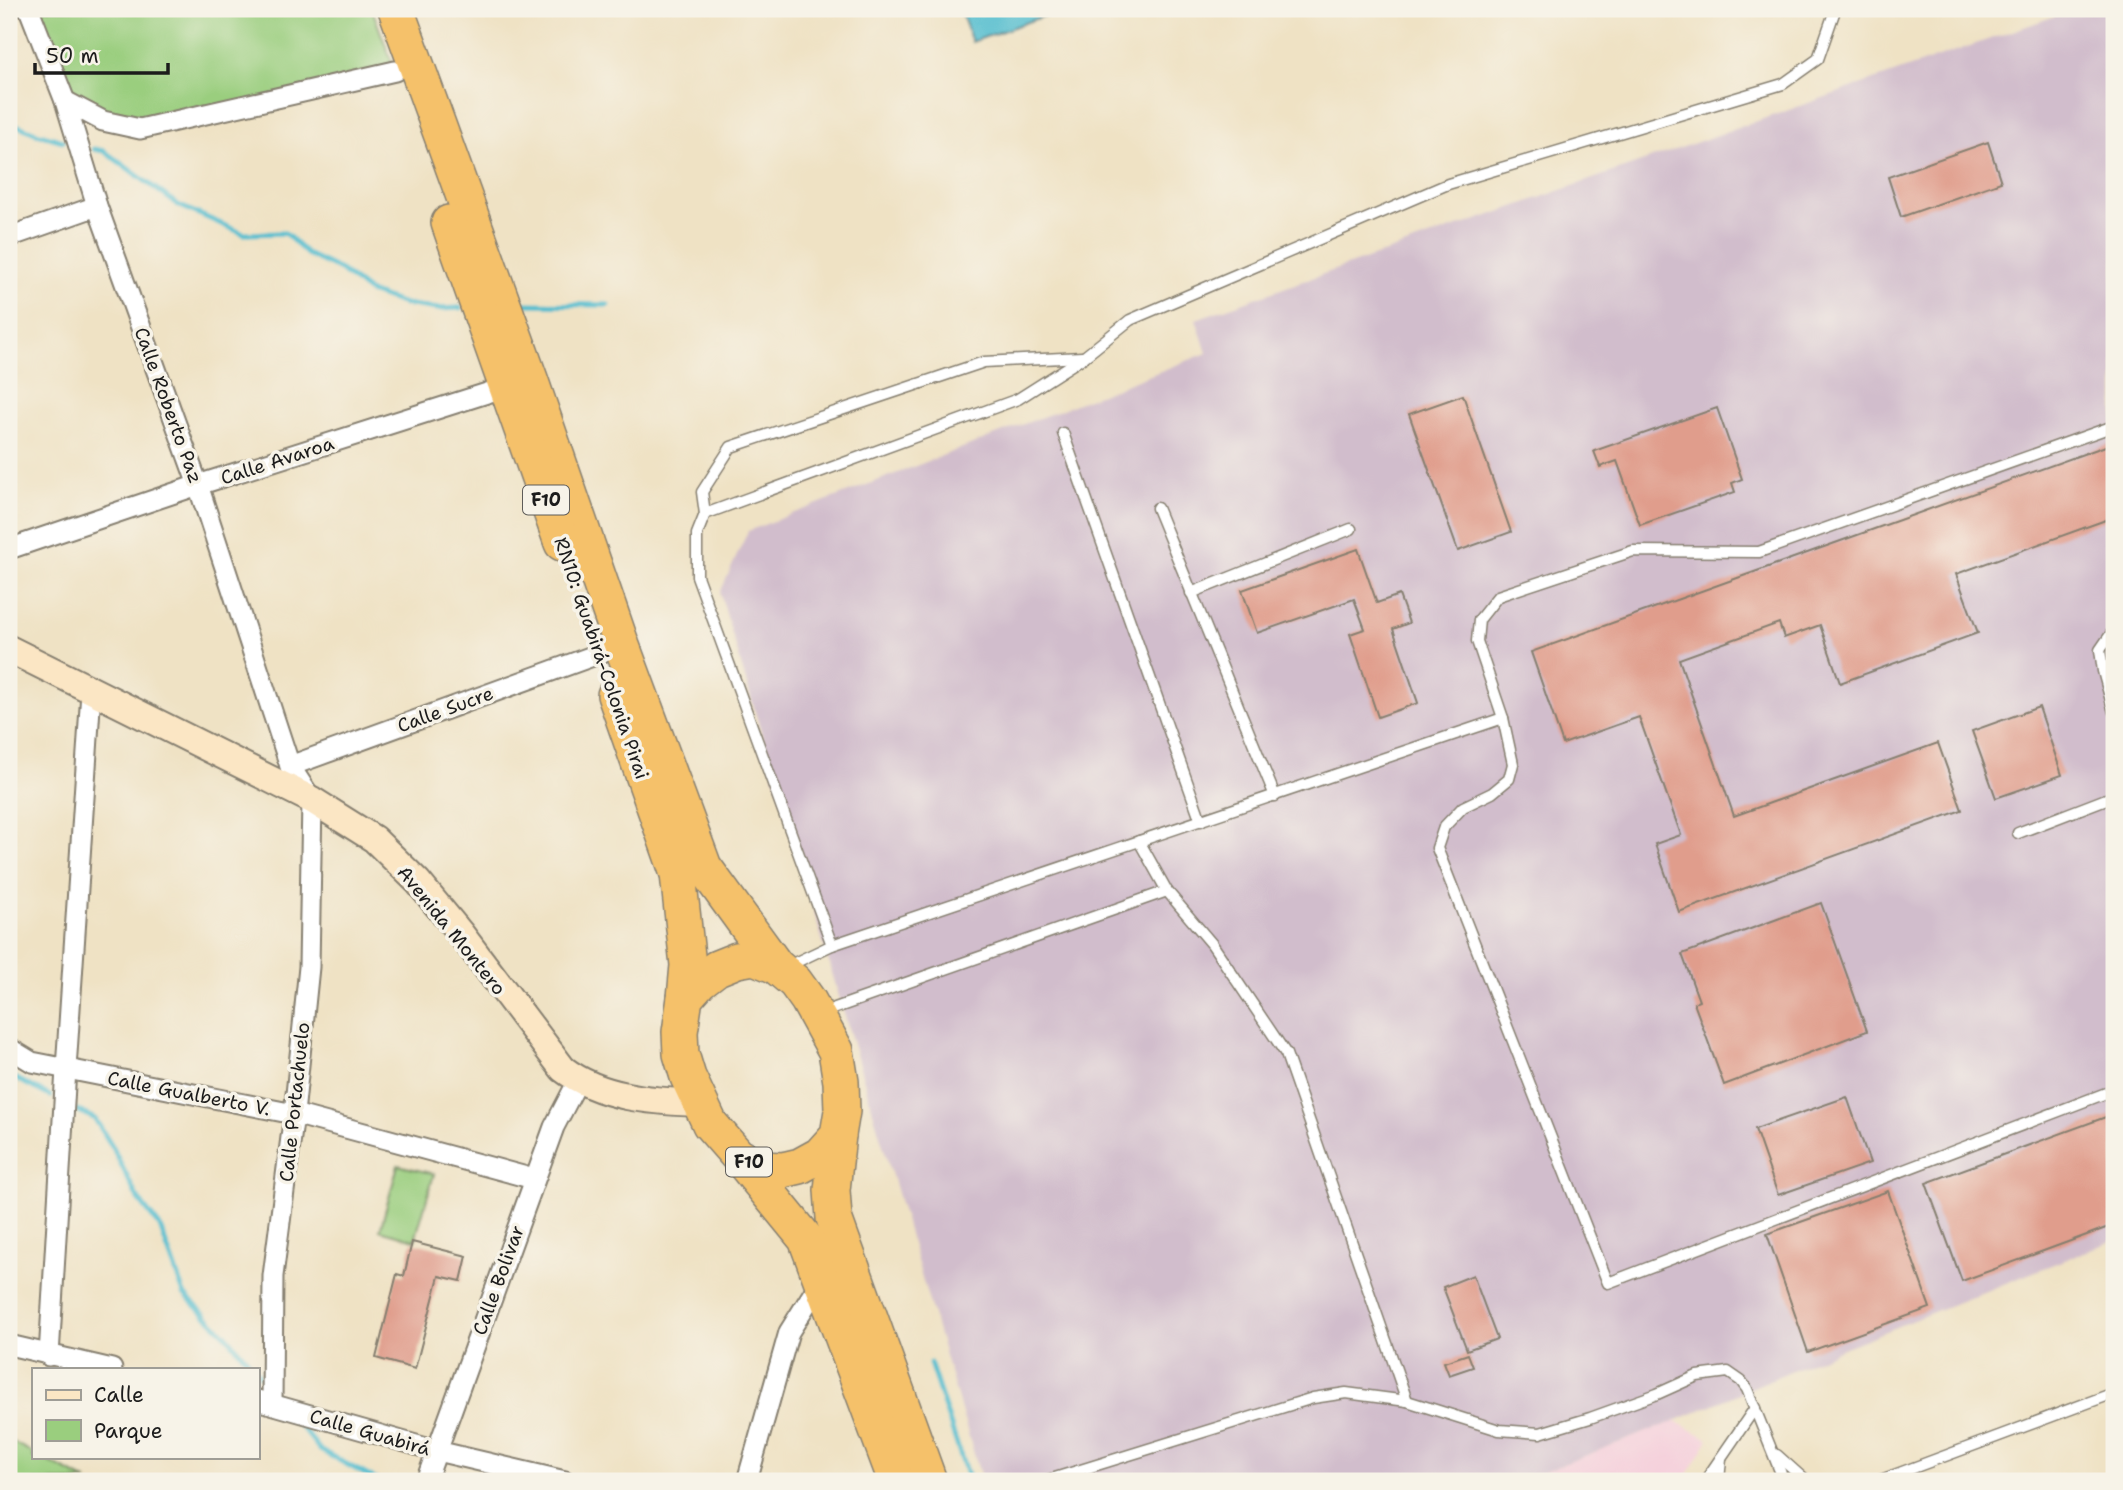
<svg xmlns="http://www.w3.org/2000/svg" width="2123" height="1490" viewBox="0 0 2123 1490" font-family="'Shantell Sans',sans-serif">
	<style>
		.built { fill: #f5cfdb }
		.industrial { fill: #d1bdcc }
		.green { fill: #9ace7e; stroke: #5b754d; stroke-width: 2 }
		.water { fill: #53bdcf; stroke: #386c76; stroke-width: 2 }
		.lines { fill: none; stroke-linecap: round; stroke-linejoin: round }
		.stream { stroke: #53bdcf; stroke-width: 5 }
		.building { fill: #e09d8c }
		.lane-casing { stroke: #867f70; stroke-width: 13 }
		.street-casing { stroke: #867f70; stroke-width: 23 }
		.secondary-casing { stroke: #867f70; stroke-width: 30 }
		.highway-casing { stroke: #867f70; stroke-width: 38 }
		.lane { stroke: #fff; stroke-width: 10 }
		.street { stroke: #fff; stroke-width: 19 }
		.secondary { stroke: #fbe6c4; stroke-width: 26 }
		.highway { stroke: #f5c16b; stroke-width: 35 }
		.labels { text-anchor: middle; stroke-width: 7; stroke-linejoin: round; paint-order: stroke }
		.shield { fill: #f7f3e8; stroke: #5e5c59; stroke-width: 2 }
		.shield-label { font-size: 18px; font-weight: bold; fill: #1c1c1c }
		.street-label { font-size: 19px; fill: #1c1c1c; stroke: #f7f3e8 }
	</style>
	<rect width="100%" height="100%" fill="#f7f3e8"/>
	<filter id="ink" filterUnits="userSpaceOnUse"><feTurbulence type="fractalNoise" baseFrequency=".0143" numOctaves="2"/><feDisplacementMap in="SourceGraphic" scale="14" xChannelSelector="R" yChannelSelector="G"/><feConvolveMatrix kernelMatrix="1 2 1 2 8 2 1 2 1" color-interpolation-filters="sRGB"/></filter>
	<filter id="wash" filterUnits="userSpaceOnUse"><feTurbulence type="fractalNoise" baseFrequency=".00686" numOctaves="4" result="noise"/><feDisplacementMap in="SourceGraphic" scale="28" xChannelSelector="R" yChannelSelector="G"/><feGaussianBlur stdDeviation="1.57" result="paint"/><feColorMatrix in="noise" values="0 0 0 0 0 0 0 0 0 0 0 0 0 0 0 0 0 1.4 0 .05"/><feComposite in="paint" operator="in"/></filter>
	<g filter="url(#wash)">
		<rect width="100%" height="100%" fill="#efe2c4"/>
		<!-- built -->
		<polygon class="built" points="1675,1421 1709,1439 1684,1481 1519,1481"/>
		<!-- industrial -->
		<polygon class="industrial" points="2075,9 2114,9 2114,1240 1848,1346 1675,1421 1519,1481 982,1481 720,593 748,531 1207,353 1196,319"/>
		<!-- green -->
		<g class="green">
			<polygon points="29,9 372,9 395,71 140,129 65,101"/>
			<polygon points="398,1165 434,1174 415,1240 380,1230"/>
			<polygon points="9,1440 33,1453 33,1457 40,1457 87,1481 9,1481"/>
		</g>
		<!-- water -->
		<polygon class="water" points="960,9 1063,9 972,42"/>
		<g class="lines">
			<!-- stream -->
			<g class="stream">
				<polyline points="9,122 36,133 63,141"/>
				<polyline points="94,149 104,151 178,205 244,234 285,233 307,254 340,270 369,292 404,304 438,309 460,308"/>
				<polyline points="521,304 608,305"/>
				<polyline points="9,1075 50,1096"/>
				<polyline points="77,1110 95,1119 113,1148 137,1197 160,1227 184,1294 225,1334 255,1369"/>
				<polyline points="930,1363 969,1481"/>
				<polyline points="257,1372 260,1375"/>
				<polyline points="299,1424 320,1450 378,1481"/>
			</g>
		</g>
		<g id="blocks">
			<!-- building -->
			<g class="building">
				<polygon points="1988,142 2001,182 1901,217 1888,177"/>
				<polygon points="1463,395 1511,532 1458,551 1409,414"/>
				<polygon points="1717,408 1742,479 1732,483 1735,492 1640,525 1617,461 1600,467 1594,451"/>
				<polygon points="2114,443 2114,517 1956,574 1978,633 1840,683 1820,625 1784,638 1779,623 1679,659 1734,816 1938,743 1962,810 1679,912 1655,844 1681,835 1639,717 1563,744 1531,652"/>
				<polygon points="1358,549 1377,603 1399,595 1409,623 1393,629 1418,703 1378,717 1350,634 1365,629 1354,599 1257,633 1242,590"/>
				<polygon points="2039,707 2062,775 1996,798 1972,731"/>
				<polygon points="1821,903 1867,1031 1724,1085 1694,1003 1699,1001 1682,954"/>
				<polygon points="1847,1097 1870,1163 1778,1195 1755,1129"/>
				<polygon points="2114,1114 2114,1225 1962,1281 1926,1183"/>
				<polygon points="1888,1191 1930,1308 1808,1352 1767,1234"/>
				<polygon points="412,1242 467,1256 461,1281 439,1276 415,1369 376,1358 397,1274 404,1276"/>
				<polygon points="1473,1275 1497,1339 1467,1350 1443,1287"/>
				<polygon points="1468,1354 1473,1367 1449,1375 1444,1362"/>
			</g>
		</g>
	</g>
	<g filter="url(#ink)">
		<use href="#blocks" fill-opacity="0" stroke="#867f70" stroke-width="2"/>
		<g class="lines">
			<!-- lane casing -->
			<g class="lane-casing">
				<g id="lane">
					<polyline points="2114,426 1759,552 1633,551 1498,596 1479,620 1477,641 1503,718 1513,764 1509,779 1492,793 1463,807 1444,827 1437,848 1608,1283 2114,1090"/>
					<polyline points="1063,433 1201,821"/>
					<polyline points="1157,508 1275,796"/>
					<polyline points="705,514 702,492 731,447 984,362 1082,357"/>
					<polyline points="1191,593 1351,529"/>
					<polyline points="2114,633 2111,634 2100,650 2103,671 2114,712"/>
					<polyline points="2018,833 2114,796"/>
					<polyline points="1139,841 1167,891 1212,944 1286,1054 1407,1401"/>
					<polyline points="832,945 697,576 697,534 705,514 1018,399 1084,357 1130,320 1448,184 1783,84 1818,59 1834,13 1834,9"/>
					<polyline points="788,966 832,945 1503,718"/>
					<polyline points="821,1013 1167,891"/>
					<polyline points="1777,1455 1806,1481"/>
					<polyline points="1045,1481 1313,1398 1346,1393 1407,1401 1499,1430 1540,1433 1590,1418 1657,1394 1697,1376 1728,1372 1741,1381 1747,1389 1784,1481"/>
					<polyline points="1705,1481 1755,1408"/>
					<polyline points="1719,1481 1721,1458"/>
					<polyline points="1878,1481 2114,1393"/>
				</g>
			</g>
			<!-- street casing -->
			<g class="street-casing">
				<g id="street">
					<polyline points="29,9 65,101 97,206 198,485 290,766 312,800 309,967 294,1114 273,1276 272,1403"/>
					<polyline points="65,101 103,121 140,129 395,71"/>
					<polyline points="9,237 97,206"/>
					<polyline points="9,549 198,485 506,387"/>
					<polyline points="290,766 601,653"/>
					<polyline points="9,1048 32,1062 294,1114 534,1179"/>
					<polyline points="9,1345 112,1369"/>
					<polyline points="49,1356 66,1069 91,692"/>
					<polyline points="257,1400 437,1451 565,1481"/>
					<polyline points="426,1481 554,1127 578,1081"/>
					<polyline points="747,1481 789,1332 822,1279"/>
				</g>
			</g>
			<!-- secondary casing -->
			<g class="secondary-casing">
				<path id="secondary" d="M 9,649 L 312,800 L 374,839 L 418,882 L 461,934 L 563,1069 C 601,1098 652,1101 698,1103"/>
			</g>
			<!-- highway casing -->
			<g class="highway-casing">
				<g id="highway">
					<polyline points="396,9 530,379 622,646 704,867 776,966 795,982 808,1000 836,1051 841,1082 842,1111 838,1135 820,1155 800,1166 783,1170 762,1169 738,1156 710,1124 688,1077 681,1054 680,1032 685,998 700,981 717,968 737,960 754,957 776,966"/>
					<polyline points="449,223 562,543"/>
					<polyline points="615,695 678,874 688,965 685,998"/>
					<polyline points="838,1135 832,1190 834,1218 929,1481"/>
					<polyline points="739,1157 806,1239 896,1481"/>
				</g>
			</g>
			<!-- lane -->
			<use href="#lane" class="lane"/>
			<!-- street -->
			<use href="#street" class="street"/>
			<!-- secondary -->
			<use href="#secondary" class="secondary"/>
			<!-- highway -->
			<use href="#highway" class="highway"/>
		</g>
	</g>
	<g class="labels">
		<!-- shield labels -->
		<g class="shield">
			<rect x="523" y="485.5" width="46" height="29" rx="5"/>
			<rect x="726" y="1147.5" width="46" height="29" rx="5"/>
		</g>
		<g class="shield-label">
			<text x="546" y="506">F10</text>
			<text x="749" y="1168">F10</text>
		</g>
		<!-- street labels -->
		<g class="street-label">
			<text transform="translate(169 405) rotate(70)" y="7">Calle Roberto Paz</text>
			<text transform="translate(277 460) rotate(-18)" y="7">Calle Avaroa</text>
			<text transform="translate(602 658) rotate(71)" y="7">RN10: Guabirá-Colonia Pirai</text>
			<text transform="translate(445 709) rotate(-20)" y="7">Calle Sucre</text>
			<text transform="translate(452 930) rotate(51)" y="7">Avenida Montero</text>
			<text transform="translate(189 1093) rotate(11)" y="7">Calle Gualberto V.</text>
			<text transform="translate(294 1102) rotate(-84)" y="7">Calle Portachuelo</text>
			<text transform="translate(498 1280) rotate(-70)" y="7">Calle Bolivar</text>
			<text transform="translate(370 1432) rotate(16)" y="7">Calle Guabirá</text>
		</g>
	</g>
	<!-- margin -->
	<rect width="2123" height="1490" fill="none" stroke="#f7f3e8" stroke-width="35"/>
	<!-- legend -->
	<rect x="32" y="1368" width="228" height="91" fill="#f7f3e8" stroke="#9f9d96" stroke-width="2"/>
	<rect x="46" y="1390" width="35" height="10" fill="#fbe6c4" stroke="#9f9d96" stroke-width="2"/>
	<text x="94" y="1402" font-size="21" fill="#1c1c1c">Calle</text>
	<rect x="46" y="1420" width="35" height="21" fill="#9ace7e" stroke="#9f9d96" stroke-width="2"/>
	<text x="94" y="1438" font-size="21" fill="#1c1c1c">Parque</text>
	<!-- scale -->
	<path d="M35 63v10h133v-10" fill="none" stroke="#1c1c1c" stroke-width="3.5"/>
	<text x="46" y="63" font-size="21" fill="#1c1c1c" stroke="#f7f3e8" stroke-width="5" paint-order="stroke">50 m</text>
</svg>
